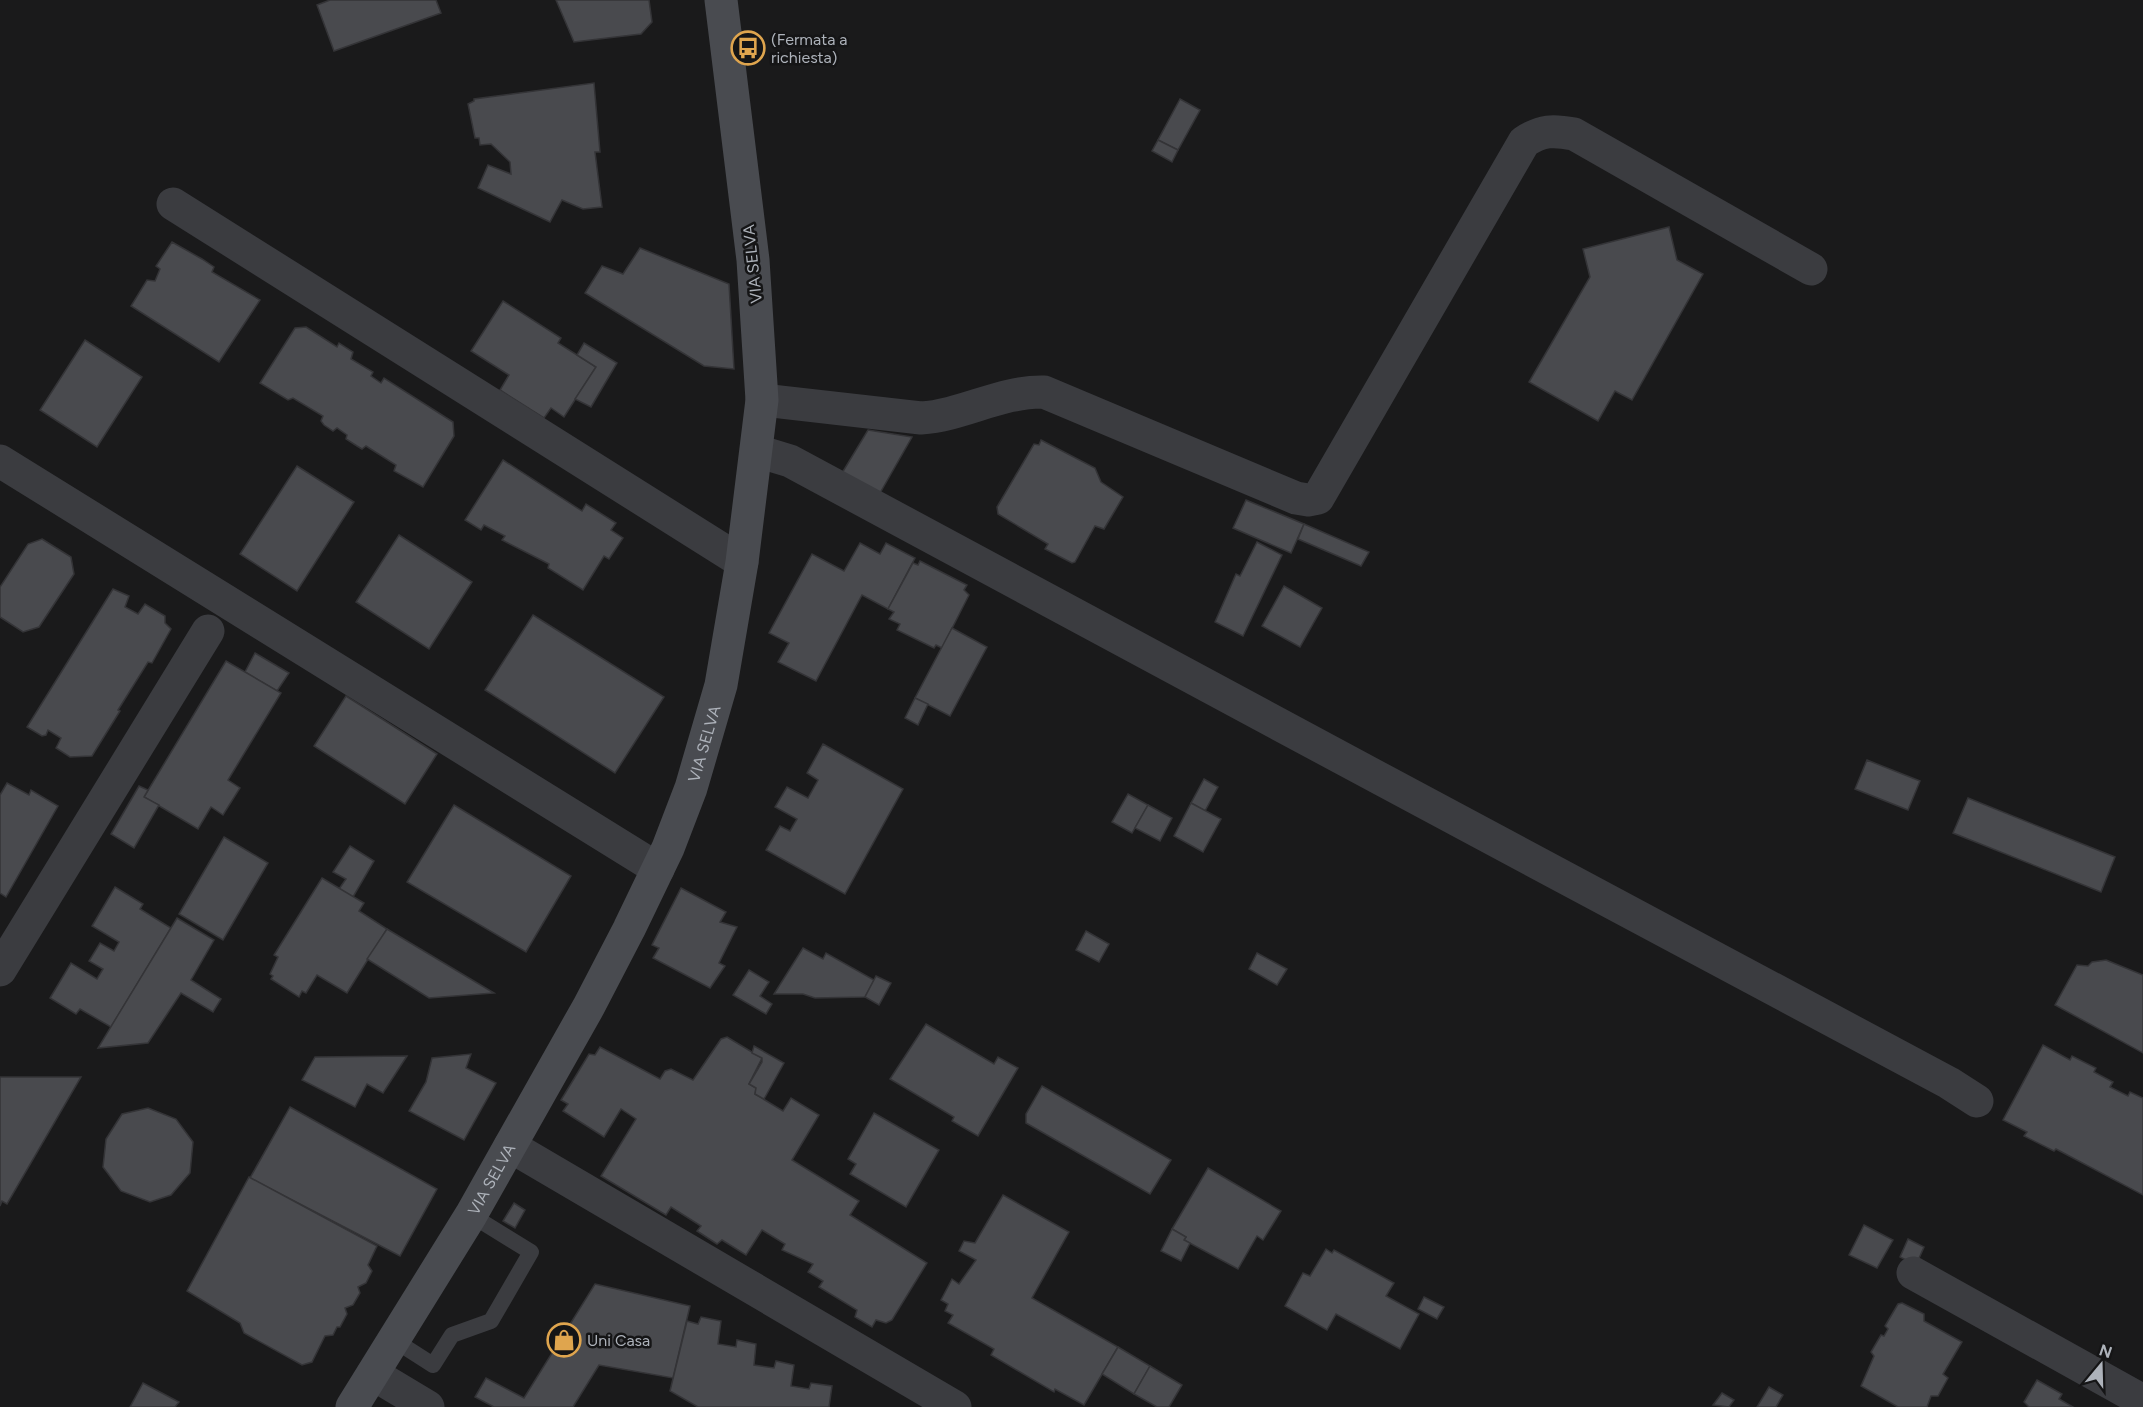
<svg xmlns="http://www.w3.org/2000/svg" width="2143" height="1407" viewBox="0 0 2143 1407" font-family="Figtree,sans-serif">
	<style>
		.building { fill: #494a4e; stroke: #343437; stroke-width: 1.5 }
		.lines { fill: none; stroke-linecap: round; stroke-linejoin: round }
		.lane { stroke: #3b3c40; stroke-width: 16 }
		.street { stroke: #3b3c40; stroke-width: 33 }
		.secondary { stroke: #494b50; stroke-width: 33 }
		.labels { text-anchor: middle; stroke-width: 5; stroke-linejoin: round; paint-order: stroke }
		.poi-label { font-size: 16px; fill: #adb2ba; stroke: #151516; text-anchor: start }
		.street-label { font-size: 16px; fill: #adb2ba; stroke: #151516 }
	</style>
	<rect width="100%" height="100%" fill="#1a1a1b"/>
	<!-- building -->
	<g class="building">
		<polygon points="330,0 436,0 441,13 334,51 317,5"/>
		<polygon points="556,0 649,0 652,22 641,34 574,42"/>
		<polygon points="594,83 600,152 595,152 602,207 583,209 562,200 550,222 478,188 488,165 511,174 510,162 491,144 480,145 479,138 475,138 468,104 474,101 474,99"/>
		<polygon points="1180,99 1200,110 1178,150 1158,140"/>
		<polygon points="1158,140 1178,150 1172,162 1152,151"/>
		<polygon points="1669,227 1677,260 1703,274 1632,400 1615,391 1598,421 1529,382 1590,277 1583,249"/>
		<polygon points="172,242 202,259 214,267 212,272 260,300 219,362 131,306 147,280 155,281 160,269 156,266"/>
		<polygon points="640,248 729,284 734,369 704,366 585,293 602,266 623,274"/>
		<polygon points="503,301 561,338 558,343 596,367 564,417 551,408 544,418 500,390 509,375 471,351"/>
		<polygon points="306,327 337,347 339,343 353,352 351,359 373,372 371,376 381,383 384,378 453,422 454,436 423,487 394,471 396,465 366,446 362,449 357,446 346,439 347,435 337,428 333,431 324,425 321,421 323,416 293,398 288,400 260,383 295,328"/>
		<polygon points="85,340 142,377 97,447 40,410"/>
		<polygon points="584,343 617,363 591,407 575,399 596,367 577,355"/>
		<polygon points="868,430 912,437 880,493 842,473"/>
		<polygon points="1041,440 1095,468 1101,482 1123,497 1104,529 1095,526 1075,562 1072,563 1045,549 1048,544 998,514 997,507 1034,444 1039,445"/>
		<polygon points="503,460 582,511 586,504 616,523 611,530 623,538 609,559 604,556 583,590 548,568 549,564 502,540 505,536 484,525 481,530 465,520"/>
		<polygon points="297,466 354,502 297,591 240,554"/>
		<polygon points="1246,500 1304,524 1291,553 1233,528"/>
		<polygon points="1304,524 1369,552 1361,566 1298,539"/>
		<polygon points="399,535 472,582 429,649 356,602"/>
		<polygon points="42,539 71,557 74,574 39,627 23,632 0,617 0,587 28,544"/>
		<polygon points="1257,542 1282,555 1243,636 1215,622 1236,574 1240,576"/>
		<polygon points="860,543 880,554 886,543 915,558 888,609 862,595 816,681 778,662 789,643 769,633 812,554 844,571"/>
		<polygon points="920,561 967,585 964,590 969,595 942,648 936,645 934,648 897,630 900,624 889,619 894,612 888,609 913,563 918,565"/>
		<polygon points="1284,586 1322,608 1300,647 1262,626"/>
		<polygon points="113,589 129,596 125,607 138,614 145,604 165,616 165,623 171,629 152,663 148,662 118,710 120,711 92,756 70,757 56,748 61,738 48,730 46,735 42,736 27,727"/>
		<polygon points="533,615 664,697 615,773 485,690"/>
		<polygon points="952,628 987,647 950,716 915,698"/>
		<polygon points="255,653 289,673 277,691 245,672"/>
		<polygon points="226,661 281,693 228,780 240,788 223,815 211,807 198,829 144,797"/>
		<polygon points="346,696 437,754 405,804 314,746"/>
		<polygon points="915,698 928,704 918,725 905,718"/>
		<polygon points="823,744 903,789 845,894 766,850 780,826 790,831 797,819 775,807 787,787 808,798 818,780 807,773"/>
		<polygon points="1867,760 1920,781 1908,810 1855,789"/>
		<polygon points="1204,779 1218,787 1205,811 1191,803"/>
		<polygon points="7,783 29,795 31,790 58,806 6,897 0,893 0,795"/>
		<polygon points="139,786 148,790 144,797 159,805 134,848 111,834"/>
		<polygon points="1128,794 1148,805 1132,833 1112,822"/>
		<polygon points="1968,798 2115,857 2101,892 1953,833"/>
		<polygon points="1191,803 1221,819 1203,852 1174,836"/>
		<polygon points="454,805 571,876 526,952 407,882"/>
		<polygon points="1148,805 1172,818 1160,841 1135,828"/>
		<polygon points="224,837 268,863 223,940 179,914"/>
		<polygon points="350,846 374,861 353,897 339,889 346,879 333,872"/>
		<polygon points="322,878 364,903 359,911 387,929 347,993 317,975 306,993 302,991 299,997 271,979 273,976 270,974 278,957 274,955"/>
		<polygon points="115,887 143,904 140,909 171,928 111,1027 80,1009 76,1014 50,998 71,963 97,979 103,969 89,961 100,943 114,951 119,942 92,926"/>
		<polygon points="681,888 726,912 720,922 737,927 719,963 725,966 710,988 653,958 659,948 652,945"/>
		<polygon points="177,918 214,940 191,980 221,999 213,1012 181,993 148,1043 98,1048"/>
		<polygon points="387,929 494,993 429,998 367,959"/>
		<polygon points="1086,931 1109,944 1099,962 1076,950"/>
		<polygon points="803,948 823,959 826,953 874,980 865,997 815,998 803,994 774,994"/>
		<polygon points="1257,953 1287,969 1277,985 1249,969"/>
		<polygon points="2106,960 2143,975 2143,1053 2055,1005 2077,965 2088,966 2092,962"/>
		<polygon points="749,970 769,982 760,996 772,1004 766,1014 733,995"/>
		<polygon points="876,976 891,983 879,1005 865,997"/>
		<polygon points="926,1024 994,1064 998,1057 1018,1068 978,1136 952,1121 954,1117 890,1079"/>
		<polygon points="727,1037 762,1058 749,1084 756,1088 755,1094 783,1111 791,1098 819,1115 792,1160 859,1201 850,1215 927,1263 892,1320 886,1323 876,1320 872,1327 855,1317 857,1310 819,1287 823,1281 808,1272 813,1264 782,1250 785,1244 762,1230 746,1255 722,1240 717,1244 697,1231 701,1226 671,1207 666,1215 601,1176 636,1119 621,1109 604,1137 563,1111 568,1104 561,1100 589,1054 595,1055 600,1047 660,1079 665,1071 671,1069 693,1080 721,1039"/>
		<polygon points="2043,1045 2070,1060 2072,1056 2096,1068 2094,1072 2113,1082 2110,1087 2128,1096 2130,1092 2143,1098 2143,1195 2056,1149 2054,1151 2024,1136 2027,1132 2003,1120"/>
		<polygon points="754,1046 784,1063 764,1099 755,1094 756,1088 749,1084 762,1062 762,1058 752,1053"/>
		<polygon points="471,1054 466,1068 496,1083 464,1140 409,1111 426,1082 432,1058"/>
		<polygon points="407,1056 383,1093 367,1084 355,1107 302,1080 315,1057"/>
		<polygon points="0,1077 81,1077 7,1204 2,1201 0,1206"/>
		<polygon points="1042,1086 1171,1160 1150,1194 1026,1123 1026,1114"/>
		<polygon points="290,1107 437,1189 400,1256 250,1178"/>
		<polygon points="148,1108 176,1119 193,1142 190,1173 171,1195 150,1202 121,1191 103,1167 106,1139 122,1114"/>
		<polygon points="874,1113 939,1150 906,1207 850,1174 856,1164 848,1159"/>
		<polygon points="1208,1168 1281,1211 1263,1240 1257,1236 1238,1269 1184,1240 1186,1237 1172,1229"/>
		<polygon points="249,1177 377,1246 368,1265 372,1271 366,1283 358,1287 360,1293 353,1305 345,1308 347,1314 340,1327 337,1327 333,1335 325,1336 312,1362 302,1365 244,1333 240,1323 187,1291"/>
		<polygon points="1003,1195 1069,1232 1032,1298 1118,1347 1084,1405 1055,1389 1054,1392 991,1355 994,1349 948,1323 953,1315 945,1311 948,1304 941,1300 952,1279 959,1284 976,1260 959,1251 964,1241 975,1243"/>
		<polygon points="514,1203 525,1210 515,1228 503,1221"/>
		<polygon points="1864,1225 1893,1240 1877,1268 1849,1255"/>
		<polygon points="1172,1229 1186,1237 1184,1240 1190,1243 1181,1261 1161,1251"/>
		<polygon points="1908,1239 1924,1247 1916,1265 1900,1257"/>
		<polygon points="1326,1249 1332,1253 1334,1250 1394,1283 1386,1296 1419,1314 1400,1349 1336,1314 1327,1330 1285,1306 1303,1273 1310,1276"/>
		<polygon points="595,1284 690,1306 673,1378 599,1365 573,1407 494,1407 475,1397 486,1378 524,1398"/>
		<polygon points="1424,1297 1444,1307 1437,1319 1418,1309"/>
		<polygon points="1902,1303 1924,1314 1924,1321 1962,1342 1943,1374 1948,1378 1938,1396 1931,1396 1927,1407 1898,1407 1861,1386 1874,1356 1871,1352 1881,1335 1884,1336 1888,1329 1885,1326 1898,1304"/>
		<polygon points="701,1317 721,1321 718,1344 736,1347 737,1340 756,1344 754,1365 774,1368 776,1361 794,1365 791,1386 809,1389 811,1383 832,1386 829,1407 698,1407 670,1391 687,1321 698,1324"/>
		<polygon points="1118,1347 1150,1366 1134,1394 1102,1374"/>
		<polygon points="1150,1366 1182,1385 1169,1407 1157,1407 1134,1394"/>
		<polygon points="2037,1380 2062,1394 2059,1399 2073,1407 2029,1407 2024,1402"/>
		<polygon points="143,1383 179,1402 175,1407 130,1407"/>
		<polygon points="1769,1387 1783,1395 1776,1407 1757,1407"/>
		<polygon points="1722,1393 1734,1400 1729,1407 1713,1405"/>
	</g>
	<g class="lines">
		<!-- lane -->
		<polyline class="lane" points="394,1340 433,1365 452,1335 491,1321 531,1252 471,1215"/>
		<!-- street -->
		<g class="street">
			<polyline points="173,204 742,562"/>
			<path d="M 762,400 L 921,418 C 964,415 1001,391 1044,392 L 1296,498 L 1308,500 L 1318,498 L 1524,142 C 1542,130 1553,130 1574,134 L 1811,269"/>
			<path d="M 757,451 L 790,461 C 1177,668 1561,878 1949,1083 L 1977,1101"/>
			<polyline points="0,461 658,869"/>
			<polyline points="0,970 208,631"/>
			<polyline points="510,1146 955,1407"/>
			<polyline points="1913,1273 2143,1401"/>
			<polyline points="373,1374 428,1407"/>
		</g>
		<!-- secondary -->
		<path class="secondary" id="s1" d="M 352,1407 L 471,1215 L 589,1006 L 629,929 L 668,848 L 691,788 L 721,685 L 742,562 L 762,400 L 753,260 L 721,0"/>
	</g>
	<!-- icons -->
	<defs>
		<g id="bus-ring" transform="scale(1.725)"><circle r="9.5" fill="#151516" stroke="#dfa54e" stroke-width="1.5"/><path d="M-5-6H5V4H4V6H2V4H-2V6H-4V4H-5ZM-3.5-4V0h7V-4ZM-3.5 1.2v1.5H-2V1.2ZM2 1.2v1.5H3.5V1.2Z" fill="#dfa54e"/></g>
		<g id="shop-ring" transform="scale(1.725)"><circle r="9.5" fill="#151516" stroke="#dfa54e" stroke-width="1.5"/><path d="M-5-2.5h2.3a2.7 3.5 0 0 1 5.4 0H5L5.5 6h-11ZM-1.5-2.5h3a1.5 2.3 0 0 0-3 0Z" fill="#dfa54e"/></g>
	</defs>
	<g fill-rule="evenodd">
		<use href="#bus-ring" x="748" y="48"/>
		<use href="#shop-ring" x="564" y="1340"/>
	</g>
	<g class="labels">
		<!-- poi labels -->
		<g class="poi-label">
			<text x="771" y="45">(Fermata a<tspan x="771" dy="18">richiesta)</tspan></text>
			<text x="587" y="1346">Uni Casa</text>
		</g>
		<!-- street labels -->
		<g class="street-label">
			<text transform="translate(752 264) rotate(-96)" y="6">VIA SELVA</text>
			<text dy="6" stroke="none"><textPath href="#s1" startOffset="753">VIA SELVA</textPath></text>
			<text dy="6" stroke="none"><textPath href="#s1" startOffset="267">VIA SELVA</textPath></text>
		</g>
	</g>
	<!-- north arrow -->
	<g transform="translate(2101 1365) rotate(19)" stroke="#151516" stroke-width="4.5" paint-order="stroke">
	<path d="M0-4.5L10 22L0 15L-10 22Z" fill="#adb2ba"/>
	<text y="-9" font-size="16" font-weight="bold" text-anchor="middle" fill="#adb2ba">N</text>
	</g>
</svg>
